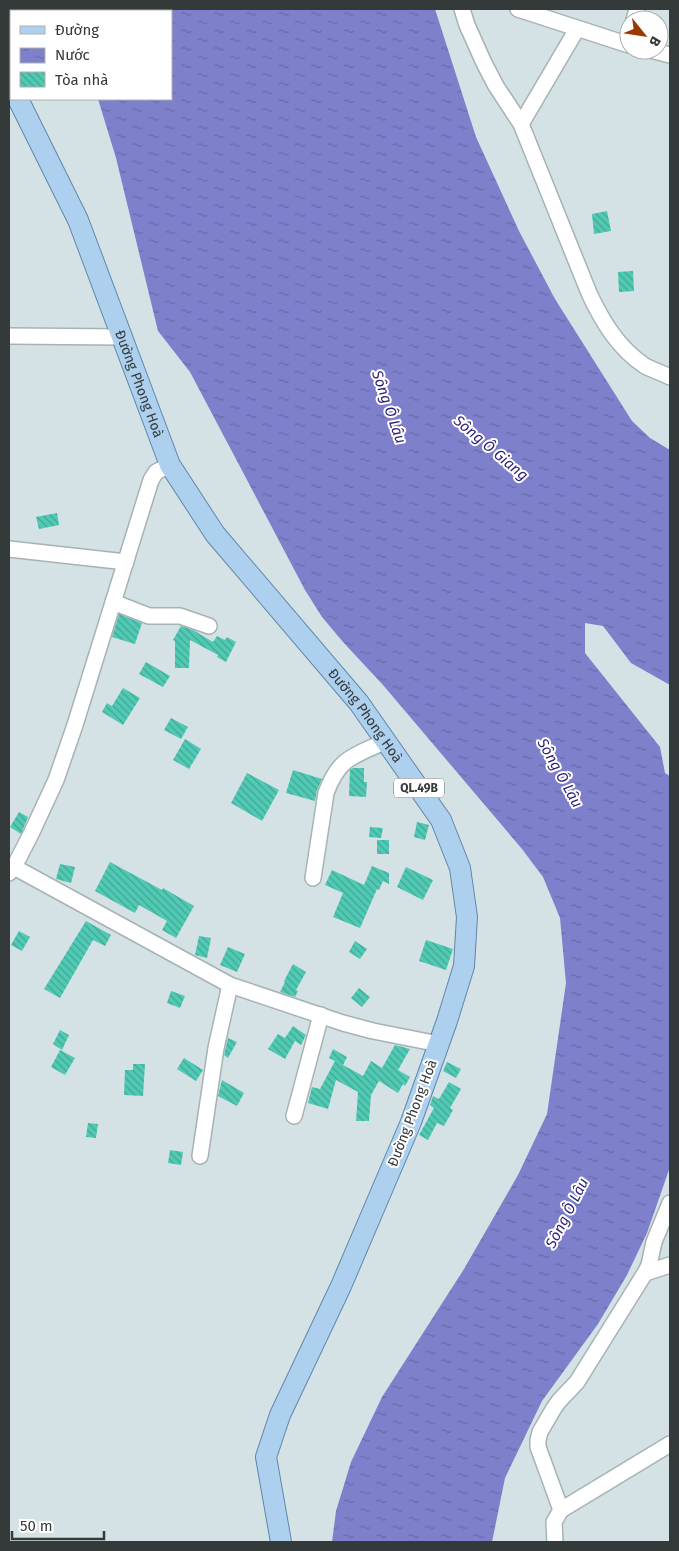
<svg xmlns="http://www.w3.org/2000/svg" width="679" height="1551" viewBox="0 0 679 1551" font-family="'Fira Sans',sans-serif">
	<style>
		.water { fill: url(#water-ripples) }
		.building { fill: url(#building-back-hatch) }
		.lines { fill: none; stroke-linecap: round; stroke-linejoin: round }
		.minor-casing { stroke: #a6b2b5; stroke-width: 18 }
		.major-casing { stroke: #6087a9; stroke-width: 22 }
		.minor { stroke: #fff; stroke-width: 15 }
		.major { stroke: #aed0ef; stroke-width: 20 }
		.labels { text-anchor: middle; stroke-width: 4; stroke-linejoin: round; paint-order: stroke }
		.shield { fill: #fff; stroke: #717475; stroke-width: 1 }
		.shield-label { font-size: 12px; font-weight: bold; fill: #34393a }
		.street-label { font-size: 14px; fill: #34393a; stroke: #fff }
		.water-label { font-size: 15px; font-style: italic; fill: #2f227b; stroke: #fff }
	</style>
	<defs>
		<pattern id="water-ripples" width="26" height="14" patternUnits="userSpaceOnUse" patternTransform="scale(1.25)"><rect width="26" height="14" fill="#7e80cc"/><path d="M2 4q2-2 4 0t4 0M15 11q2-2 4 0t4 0" fill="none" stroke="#686aa7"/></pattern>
		<pattern id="building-back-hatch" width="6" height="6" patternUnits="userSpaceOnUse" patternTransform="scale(1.25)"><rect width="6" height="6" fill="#50cab4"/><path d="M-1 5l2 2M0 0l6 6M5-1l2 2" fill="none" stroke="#43a593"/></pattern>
	</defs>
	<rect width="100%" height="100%" fill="#d5e2e5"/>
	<!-- water -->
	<polygon class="water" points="73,9 435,9 476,137 519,231 555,299 632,421 650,438 670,450 670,685 631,663 603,626 585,623 585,653 660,747 665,773 670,776 670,1167 647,1233 627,1275 598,1324 542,1401 505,1478 492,1542 332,1542 336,1511 351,1462 382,1397 464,1269 518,1175 547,1114 566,983 560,918 543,877 522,849 383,685 343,642 322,617 305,590 190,372 158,331 116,158 98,99 171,99 171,11 73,11"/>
	<!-- building -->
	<g class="building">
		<polygon points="607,211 611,231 594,234 592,214"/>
		<polygon points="633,271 634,291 619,292 618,272"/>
		<polygon points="57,513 59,525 39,529 36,517"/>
		<polygon points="119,614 142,623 135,644 112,637"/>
		<polygon points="181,626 193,630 213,642 217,636 225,640 227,637 236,642 226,662 217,657 218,655 190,640 189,668 175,668 175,641 173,640"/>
		<polygon points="146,662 170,676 163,687 139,674"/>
		<polygon points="123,688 140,698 123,725 102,712 107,703 112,706"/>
		<polygon points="171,718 188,727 181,739 164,730"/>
		<polygon points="185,739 201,749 189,769 173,760"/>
		<polygon points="353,768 364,768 364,782 367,782 366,797 349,796 350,770"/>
		<polygon points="293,770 322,779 317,790 315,801 286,793"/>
		<polygon points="247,773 279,790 262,821 231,803"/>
		<polygon points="19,812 28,817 21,834 10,827"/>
		<polygon points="417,822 429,825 425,840 414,837"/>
		<polygon points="370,827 383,828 381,838 369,837"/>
		<rect x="377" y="840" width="12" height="14"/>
		<polygon points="110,862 162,890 163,888 194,906 176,938 162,930 167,921 139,905 135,913 95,891"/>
		<polygon points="60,864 75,867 71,883 56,879"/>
		<polygon points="372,866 389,873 389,884 383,881 379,890 377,889 360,928 333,917 343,893 325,885 332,870 364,885"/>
		<polygon points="406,867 433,880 423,900 397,887"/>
		<polygon points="86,921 111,935 105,946 93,940 60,998 44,989"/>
		<polygon points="19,931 30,937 22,951 11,945"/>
		<polygon points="199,936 211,938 207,958 195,955"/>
		<polygon points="426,940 453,949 446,970 419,961"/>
		<polygon points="355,941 367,949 360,959 349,952"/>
		<polygon points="228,947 245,954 237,972 220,965"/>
		<polygon points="293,964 306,972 296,990 298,991 295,997 280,992 285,982 284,981"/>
		<polygon points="359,988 370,997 362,1007 351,998"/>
		<polygon points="171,991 185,996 180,1008 167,1003"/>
		<polygon points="293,1026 306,1035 301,1045 295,1041 285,1059 268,1049 278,1034 285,1038"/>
		<polygon points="60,1030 69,1035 62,1050 53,1044"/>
		<polygon points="228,1038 237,1042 228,1058 224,1055"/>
		<polygon points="395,1045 410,1049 398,1070 410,1077 405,1086 403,1084 398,1093 379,1081 371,1095 369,1121 356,1121 358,1092 336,1080 328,1109 308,1103 312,1087 320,1089 335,1061 329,1058 333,1049 347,1057 343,1065 363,1076 371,1061 382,1068"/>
		<polygon points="60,1050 75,1058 65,1075 51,1067"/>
		<polygon points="184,1058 203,1070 196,1081 177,1069"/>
		<polygon points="447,1062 461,1069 456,1078 443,1071"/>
		<polygon points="133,1064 145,1064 143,1096 124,1095 125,1070 133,1070"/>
		<polygon points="222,1080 244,1093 237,1106 218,1096"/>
		<polygon points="449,1082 461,1089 450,1108 453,1110 444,1126 437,1123 428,1140 419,1135 434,1108 430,1105 433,1096 439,1099"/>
		<polygon points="88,1123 98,1124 96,1138 86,1137"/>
		<polygon points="170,1150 183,1152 181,1165 168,1163"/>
	</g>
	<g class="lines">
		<!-- minor casing -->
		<g class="minor-casing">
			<g id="minor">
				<path d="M 462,9 L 467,25 L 484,63 L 496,86 L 521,124 L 589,293 C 602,321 618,348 645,366 C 653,370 662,373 670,377"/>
				<polyline points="518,9 629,45"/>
				<polyline points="634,20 637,9"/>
				<polyline points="650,50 670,55"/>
				<polyline points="521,124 577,29"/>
				<polyline points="9,336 122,337"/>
				<polyline points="9,549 126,562"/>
				<polyline points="113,602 149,616 180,616 209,626"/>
				<polyline points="14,867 230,985 343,1023 373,1031 439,1044"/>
				<polyline points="9,873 14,867 31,834 56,780 75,725 151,480 156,472 170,465"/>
				<path d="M 313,878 L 326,793 C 339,757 354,756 386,741"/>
				<polyline points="294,1116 321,1015"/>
				<polyline points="200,1156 216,1048 230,985"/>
				<polyline points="645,1273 670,1265"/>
				<polyline points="561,1510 538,1447 538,1440 540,1432 554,1408 559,1401 577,1382 645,1273 649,1265 654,1242 670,1203"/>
				<polyline points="555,1542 554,1522 561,1510 670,1444"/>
			</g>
		</g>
		<!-- major casing -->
		<g class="major-casing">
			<g id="major">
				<polyline points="9,80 11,85"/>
				<path id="s1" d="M 18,99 L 78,220 L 170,465 L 215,534 L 359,703 L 441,820 L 460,868 L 467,917 L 464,966 L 447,1021 L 411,1122 L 341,1286 L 280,1415 L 266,1457 L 281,1542"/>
			</g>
		</g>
		<!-- minor -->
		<use href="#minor" class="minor"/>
		<!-- major -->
		<use href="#major" class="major"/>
	</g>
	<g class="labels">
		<!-- shield labels -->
		<rect class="shield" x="394" y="778.5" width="50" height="19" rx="4"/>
		<g class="shield-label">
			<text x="419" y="792">QL.49B</text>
		</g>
		<!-- street labels -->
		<g class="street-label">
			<text dy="5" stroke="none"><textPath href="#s1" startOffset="310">Đường Phong Hoà</textPath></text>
			<text dy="5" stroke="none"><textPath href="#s1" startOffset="715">Đường Phong Hoà</textPath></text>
			<text transform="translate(412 1113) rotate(-69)" y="5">Đường Phong Hoà</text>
		</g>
		<!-- water labels -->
		<g class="water-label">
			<text transform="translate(389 407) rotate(71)" y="5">Sông Ô Lâu</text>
			<text transform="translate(491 448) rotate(40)" y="5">Sông Ô Giang</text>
			<text transform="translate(560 773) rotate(61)" y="5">Sông Ô Lâu</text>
			<text transform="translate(567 1213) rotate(-63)" y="5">Sông Ô Lâu</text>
		</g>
	</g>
	<!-- border -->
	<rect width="679" height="1551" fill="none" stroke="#34393a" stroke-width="20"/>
	<!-- legend -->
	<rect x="10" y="10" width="162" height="90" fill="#ffffff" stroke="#aeb0b0"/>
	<rect x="20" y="26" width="25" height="8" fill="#aed0ef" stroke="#aeb0b0"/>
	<text x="55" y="35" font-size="15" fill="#34393a">Đường</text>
	<rect x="20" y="48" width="25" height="15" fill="url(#water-ripples)" stroke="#aeb0b0"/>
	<text x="55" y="60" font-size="15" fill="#34393a">Nước</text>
	<rect x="20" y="72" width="25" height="15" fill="url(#building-back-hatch)" stroke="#aeb0b0"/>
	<text x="55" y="85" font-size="15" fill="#34393a">Tòa nhà</text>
	<!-- north arrow -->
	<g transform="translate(644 35) rotate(120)"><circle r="24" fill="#ffffff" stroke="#aeb0b0"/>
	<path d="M0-4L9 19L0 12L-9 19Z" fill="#9c3900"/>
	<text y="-8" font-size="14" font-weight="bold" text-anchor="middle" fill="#34393a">B</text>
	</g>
	<!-- scale -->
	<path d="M12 1531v8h92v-8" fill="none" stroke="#34393a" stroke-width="2.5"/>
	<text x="20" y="1531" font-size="15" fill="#34393a" stroke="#ffffff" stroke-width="4" paint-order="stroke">50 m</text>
</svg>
